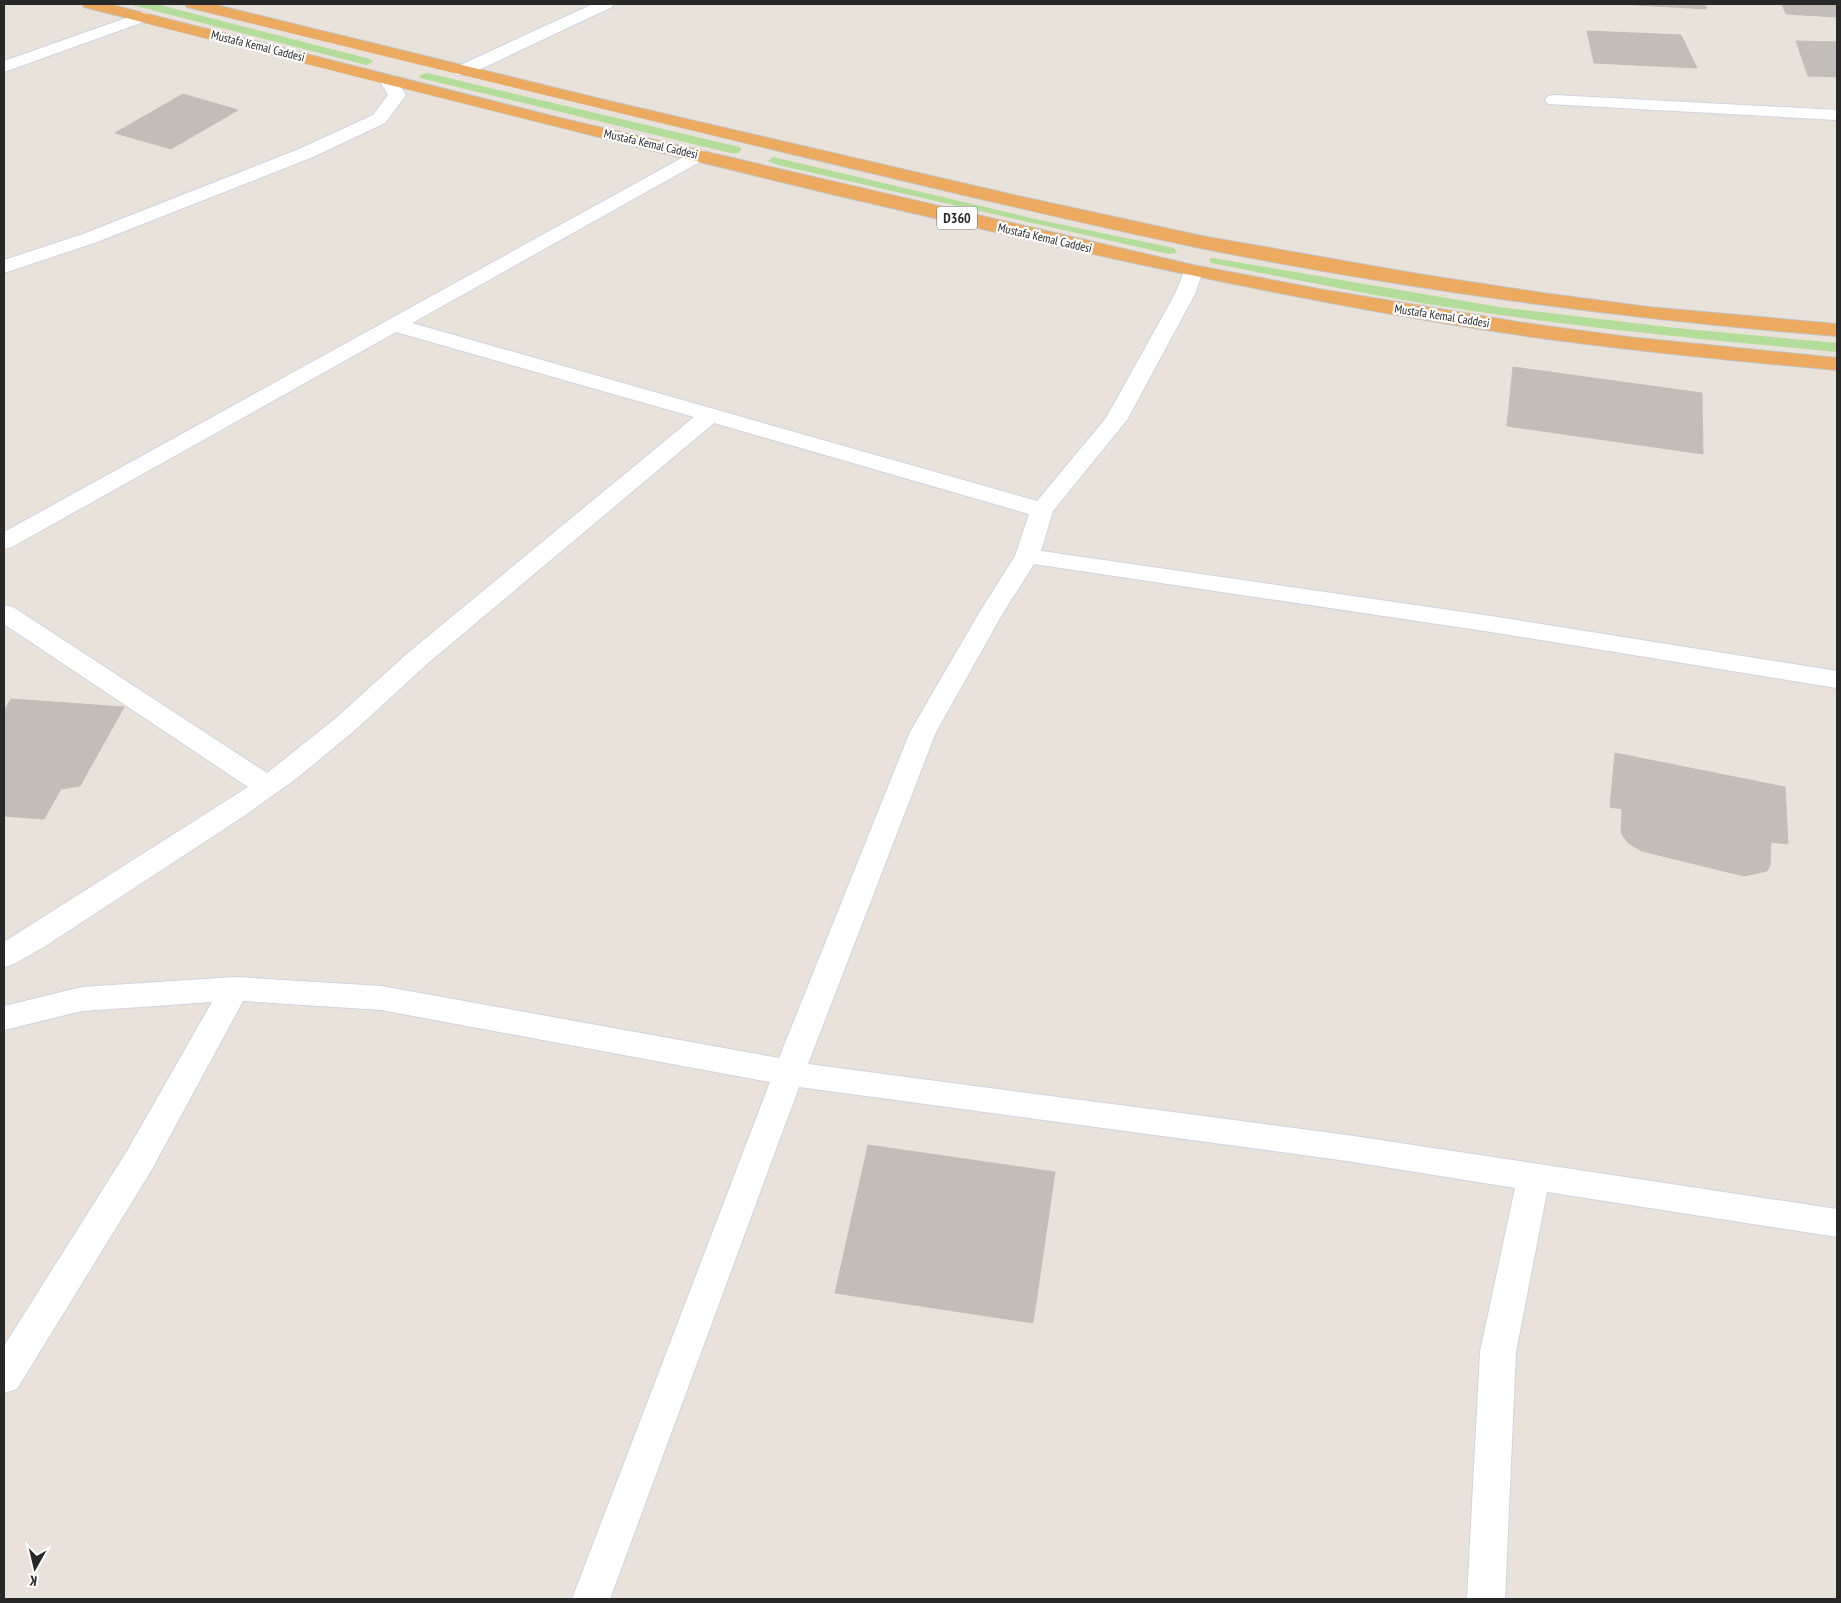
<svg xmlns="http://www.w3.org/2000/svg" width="1841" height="1603" viewBox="0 0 1841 1603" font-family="'PT Sans Narrow',sans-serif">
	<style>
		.green { fill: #b4dc9a }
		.building { fill: #c2bdb6; stroke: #c4beb4 }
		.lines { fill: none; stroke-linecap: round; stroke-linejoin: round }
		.minor-casing { stroke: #d0d4e0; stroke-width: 2 }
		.trunk-casing { stroke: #c3c3c3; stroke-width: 2 }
		.minor { fill: #fff; fill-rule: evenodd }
		.trunk { fill: #ecaa60; fill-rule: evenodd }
		.labels { text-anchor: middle; stroke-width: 4.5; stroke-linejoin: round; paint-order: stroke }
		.far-street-label { font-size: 12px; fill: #282828; stroke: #fff }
		.shield { fill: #fff; stroke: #686868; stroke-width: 1 }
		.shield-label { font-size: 14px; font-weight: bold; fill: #282828 }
	</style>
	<rect width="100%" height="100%" fill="#e9e2da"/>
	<!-- green -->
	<g class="green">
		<polygon points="128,4 156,4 370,59 373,62 366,65"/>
		<polygon points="427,73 739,147 742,149 738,153 730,153 420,78 419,76"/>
		<polygon points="773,157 1040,220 1174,248 1177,253 1169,254 778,165 768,161"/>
		<path d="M 1213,258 L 1499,307 L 1676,328 L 1837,343 L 1837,352 C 1720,341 1603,330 1487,313 C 1394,300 1303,281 1211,263 L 1209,259 Z"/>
	</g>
	<!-- building -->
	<g class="building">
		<polygon points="1619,4 1705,4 1707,9"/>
		<polygon points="1782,4 1837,4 1837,17 1786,14"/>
		<polygon points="1587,31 1681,35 1697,68 1594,63"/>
		<polygon points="1796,41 1837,42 1837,77 1808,76"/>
		<polygon points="183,94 238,110 171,149 115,133"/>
		<polygon points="1513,367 1702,393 1703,454 1507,426"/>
		<polygon points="11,699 124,707 80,786 61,789 44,819 4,816 4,711"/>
		<polygon points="1615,753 1785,787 1788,844 1771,842 1770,865 1767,871 1744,876 1642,851 1628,843 1621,833 1622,809 1610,807"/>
		<polygon points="868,1145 1055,1172 1033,1323 835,1293"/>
	</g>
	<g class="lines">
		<!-- minor casing -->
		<g class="minor-casing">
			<g id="minor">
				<polygon points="593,4 614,4 612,7 468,75 456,75 453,71 456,67"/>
				<polygon points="143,12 149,14 151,17 149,20 4,72 4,61"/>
				<polygon points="388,75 394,76 406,95 385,123 313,157 97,242 4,273 4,260 83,234 299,149 373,115 388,95 379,80 382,76"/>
				<polygon points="1554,95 1837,110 1837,120 1548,104 1545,100 1548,96"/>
				<polygon points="698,149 705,151 707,155 705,159 412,323 1037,501 1106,418 1175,294 1186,267 1193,265 1200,267 1203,271 1195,294 1127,420 1053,511 1041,551 1491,616 1837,671 1837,688 1491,632 1034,564 1003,613 936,732 808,1064 1347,1135 1837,1209 1837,1237 1547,1192 1516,1352 1505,1599 1467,1599 1480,1352 1515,1188 1347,1161 799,1087 610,1599 572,1599 770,1082 381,1010 243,1001 151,1171 17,1389 4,1393 4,1346 127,1151 212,1002 82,1011 4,1030 4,1006 82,987 235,977 381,986 779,1058 910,732 979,613 1015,556 1029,514 714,423 427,664 354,731 297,778 244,816 47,945 14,964 4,967 4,942 248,787 4,624 4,605 13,607 267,773 336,718 409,652 694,417 396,332 12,547 4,549 4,532"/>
			</g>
		</g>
		<!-- trunk casing -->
		<g class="trunk-casing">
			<g id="trunk">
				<path d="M 82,4 L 108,4 L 560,118 L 1193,265 L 1319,289 L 1531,324 L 1628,337 L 1837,358 L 1837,370 C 1736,361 1634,351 1533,337 C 1295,302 1061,248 827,193 C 579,133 332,71 84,7 Z"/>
				<path d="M 185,4 L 212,4 L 609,101 L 1018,196 L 1202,236 L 1418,274 L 1543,293 L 1648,307 L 1837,324 L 1837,336 C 1624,319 1411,290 1200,248 C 1065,220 930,187 796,155 C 593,107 390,58 187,7 Z"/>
			</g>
		</g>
		<!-- minor -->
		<use href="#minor" class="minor"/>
		<!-- trunk -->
		<use href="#trunk" class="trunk"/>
	</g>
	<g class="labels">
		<!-- far-street labels -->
		<g class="far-street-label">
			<text transform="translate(258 46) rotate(14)" y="4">Mustafa Kemal Caddesi</text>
			<text transform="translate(651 144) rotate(13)" y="4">Mustafa Kemal Caddesi</text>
			<text transform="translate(1045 238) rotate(13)" y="4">Mustafa Kemal Caddesi</text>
			<text transform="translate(1442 316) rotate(9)" y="4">Mustafa Kemal Caddesi</text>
		</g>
		<!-- shield labels -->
		<rect class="shield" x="937" y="206.5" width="40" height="23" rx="4"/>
		<g class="shield-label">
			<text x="957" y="223">D360</text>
		</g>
	</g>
	<!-- border -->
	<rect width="1841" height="1603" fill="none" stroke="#282828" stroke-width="10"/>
	<!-- north arrow -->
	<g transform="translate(35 1568) rotate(188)" stroke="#ffffff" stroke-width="4" paint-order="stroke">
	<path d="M0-4L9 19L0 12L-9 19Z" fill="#282828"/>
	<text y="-8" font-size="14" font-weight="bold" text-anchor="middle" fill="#282828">K</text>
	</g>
</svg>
